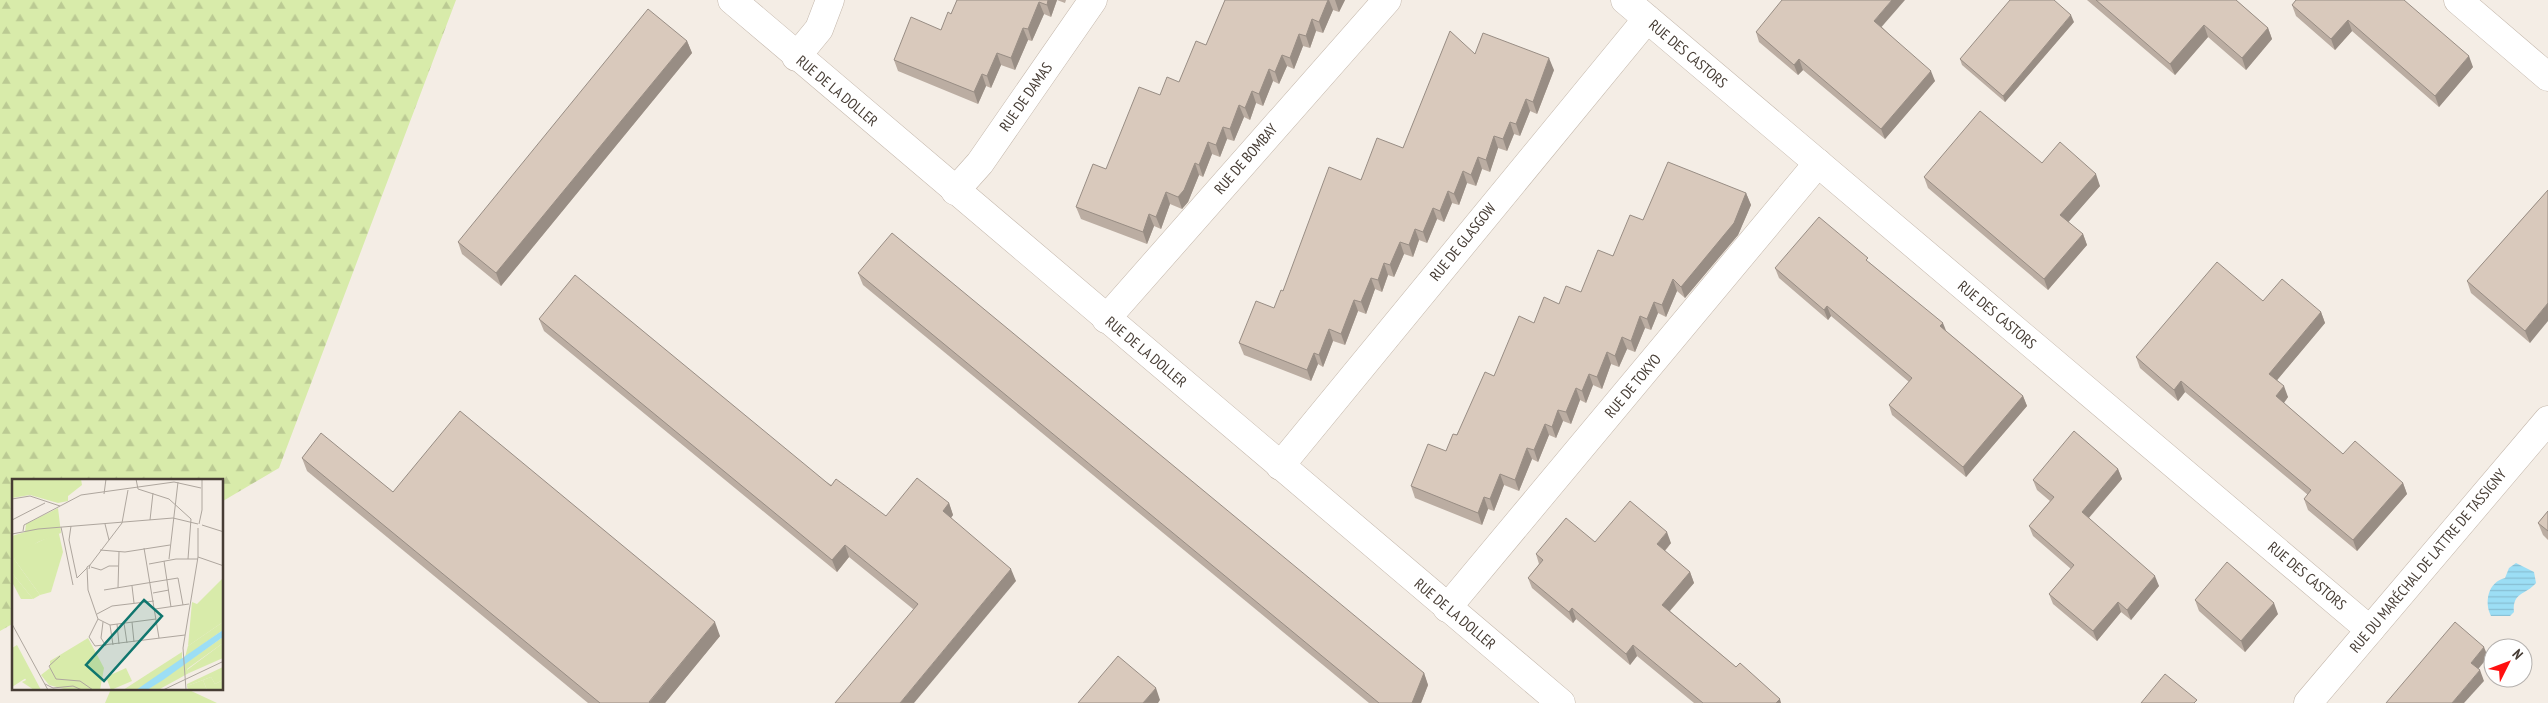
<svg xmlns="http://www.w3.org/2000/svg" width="2548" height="703" viewBox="0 0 2548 703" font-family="'PT Sans Narrow',sans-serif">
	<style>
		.forest { fill: url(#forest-firs) }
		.green { fill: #d8ebaa }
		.water { fill: url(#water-rules) }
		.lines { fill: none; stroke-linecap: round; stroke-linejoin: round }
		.street-casing { stroke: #c3b6aa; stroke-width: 29 }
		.street { stroke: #fff; stroke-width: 28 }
		.wall { fill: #bbada2 }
		.shaded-wall { fill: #988d84 }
		.building { fill: #d9c9bc; stroke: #988d84 }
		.labels { text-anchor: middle; stroke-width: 4.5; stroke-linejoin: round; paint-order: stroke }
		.street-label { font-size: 15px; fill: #463c34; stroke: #fff }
		.inset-road { fill: none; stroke: #aea69e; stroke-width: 1 }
		.view { fill: #0f766e; fill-opacity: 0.15; stroke: #0f766e; stroke-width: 2.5 }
		.inset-edge { fill: none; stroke: #463c34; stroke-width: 2.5 }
	</style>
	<defs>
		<pattern id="forest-firs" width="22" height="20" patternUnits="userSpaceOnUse" patternTransform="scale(1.25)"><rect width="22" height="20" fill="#d8ebaa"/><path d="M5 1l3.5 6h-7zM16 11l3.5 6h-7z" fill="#bbca93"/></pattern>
		<pattern id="water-rules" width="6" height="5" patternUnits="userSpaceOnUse" patternTransform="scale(1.25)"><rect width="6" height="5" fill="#9cdef5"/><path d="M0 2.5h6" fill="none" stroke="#88bfd3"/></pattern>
	</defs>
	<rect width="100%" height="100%" fill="#f4ede5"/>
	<!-- forest -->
	<polygon class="forest" points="0,0 456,0 279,468 223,501 222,480 14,480 14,623 0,631"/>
	<!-- green -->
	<polygon class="green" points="111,689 187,689 217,703 105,703"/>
	<!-- water -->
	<path class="water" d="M 2516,563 L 2534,572 L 2536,583 C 2526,595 2512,592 2514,612 L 2510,616 L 2491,616 C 2484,602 2488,582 2505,578 L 2509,568 Z"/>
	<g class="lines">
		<!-- street casing -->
		<g class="street-casing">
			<g id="street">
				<polyline points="732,0 1561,703"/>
				<polyline points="1625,0 2370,630"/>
				<polyline points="2458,0 2548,77"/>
				<polyline points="796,57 819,29 830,0"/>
				<polyline points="955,191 980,163 1093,0"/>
				<polyline points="1106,319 1387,0"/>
				<polyline points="1280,466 1647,19"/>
				<polyline points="1447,608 1818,163"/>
				<polyline points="2308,703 2548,420"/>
			</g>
		</g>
		<!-- street -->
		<use href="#street" class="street"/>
	</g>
	<!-- wall -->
	<g class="wall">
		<polygon points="957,0 1066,0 1065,3 1057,0 1051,17 1044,14 1032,41 1028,40 1015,70 1001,65 991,88 986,86 978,104 898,71 894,60 941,30 951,14"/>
		<polygon points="1225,0 1345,0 1339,12 1333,10 1323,33 1316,31 1310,48 1303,46 1294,69 1287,66 1279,84 1273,81 1263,106 1256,103 1250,120 1244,117 1234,141 1227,139 1220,157 1212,154 1203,177 1199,175 1188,202 1182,209 1170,204 1161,229 1154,226 1147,244 1081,219 1076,207 1106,169 1160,95 1179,82 1206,45"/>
		<polygon points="2087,0 2236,0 2268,28 2272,39 2246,70 2208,37 2175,75"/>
		<polygon points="2296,0 2473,67 2439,107 2352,31 2335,50 2296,16 2292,5"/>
		<polygon points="2074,22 2005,102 1962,65 1960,59"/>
		<polygon points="1882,27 1935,81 1885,139 1803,70 1798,75 1759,42 1756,32"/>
		<polygon points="687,41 692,53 501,286 462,254 458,242"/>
		<polygon points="1475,54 1554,70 1537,114 1530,111 1520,136 1514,134 1507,151 1498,148 1490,172 1482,169 1476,186 1467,183 1459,205 1452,203 1444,222 1437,219 1427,243 1419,240 1413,257 1404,254 1394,277 1388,275 1382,292 1375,289 1366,314 1358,311 1345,345 1333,341 1323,367 1318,364 1311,381 1244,355 1239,343 1274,308 1283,291 1361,180 1403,148"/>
		<polygon points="2042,163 2100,186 2068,222 2083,234 2087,245 2048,290 1928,188 1924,177"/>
		<polygon points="2548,190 2530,343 2471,293 2467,281"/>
		<polygon points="1746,193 1751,205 1738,235 1685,298 1677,291 1666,317 1658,313 1651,330 1645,328 1635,352 1627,349 1619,367 1611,364 1602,389 1593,385 1586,403 1580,400 1571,424 1563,421 1556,438 1549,435 1538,462 1532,459 1519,491 1504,485 1494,511 1488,509 1482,525 1415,498 1411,486 1446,451 1494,376 1534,323 1559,304 1581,292 1643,220"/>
		<polygon points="1869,262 1946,331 2023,396 2027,406 1966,477 1892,415 1889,405 1909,382 1831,316 1828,320 1779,278 1775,268"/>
		<polygon points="858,273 1424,673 1428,685 1421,703 1369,703 863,285"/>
		<polygon points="2263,301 2321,312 2325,323 2277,380 2288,397 2284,403 2343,454 2403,483 2407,494 2357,551 2308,510 2304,499 2308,495 2185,392 2178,401 2140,368 2136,357"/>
		<polygon points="539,319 886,516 949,503 953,515 951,518 1016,581 913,609 849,557 837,572 544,331"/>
		<polygon points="302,458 393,492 720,636 665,703 588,703 307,471"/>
		<polygon points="2118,469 2122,479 2089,518 2159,586 2131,620 2121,612 2097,641 2053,604 2049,594 2071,569 2033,536 2029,526 2050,501 2037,490 2033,480"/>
		<polygon points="2548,511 2548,540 2543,535 2538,523"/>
		<polygon points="1595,542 1671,543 1665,551 1690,572 1694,583 1670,611 1736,667 1781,703 1694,703 1637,656 1630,665 1576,619 1573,623 1532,588 1528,578 1539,564 1536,554"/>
		<polygon points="2195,600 2278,614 2245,652 2199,611"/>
	</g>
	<!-- shaded-wall -->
	<g class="shaded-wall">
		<polygon points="1048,0 1057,0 1051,17 1047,5"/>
		<polygon points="1328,0 1329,0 1333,10 1323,33 1319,22"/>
		<polygon points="1335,0 1345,0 1339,12"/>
		<polygon points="1892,0 1905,0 1878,31 1874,21"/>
		<polygon points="1039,2 1044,14 1032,41 1028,29"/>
		<polygon points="2071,15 2074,22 2005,102 2003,96"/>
		<polygon points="1312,19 1316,31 1310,48 1306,36"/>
		<polygon points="2348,20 2352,31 2335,50 2331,39"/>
		<polygon points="2204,25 2208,37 2175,75 2170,64"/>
		<polygon points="1023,28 1028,40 1015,70 1011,58"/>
		<polygon points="2268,28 2272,39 2246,70 2242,58"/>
		<polygon points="1299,34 1303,46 1294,69 1290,58"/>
		<polygon points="687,41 692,53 501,286 496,273"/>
		<polygon points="997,53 1001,65 991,88 987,76"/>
		<polygon points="1282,55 1287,66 1279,84 1275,72"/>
		<polygon points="2469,56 2473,67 2439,107 2435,96"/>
		<polygon points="1549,58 1554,70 1537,114 1533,102"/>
		<polygon points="1799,59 1803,70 1798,75 1794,65"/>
		<polygon points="1269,69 1273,81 1263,106 1259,94"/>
		<polygon points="1931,71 1935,81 1885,139 1881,129"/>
		<polygon points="982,74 986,86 978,104 974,92"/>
		<polygon points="1252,91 1256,103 1250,120 1245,108"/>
		<polygon points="1526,99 1530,111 1520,136 1516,124"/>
		<polygon points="1239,105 1244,117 1234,141 1230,129"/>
		<polygon points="1510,122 1514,134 1507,151 1503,139"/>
		<polygon points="1223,127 1227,139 1220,157 1216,145"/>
		<polygon points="1494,136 1498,148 1490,172 1486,160"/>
		<polygon points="1208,142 1212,154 1203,177 1199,165"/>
		<polygon points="1478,157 1482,169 1476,186 1471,175"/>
		<polygon points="1195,163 1199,175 1188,202 1182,209 1178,197"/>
		<polygon points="1463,171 1467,183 1459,205 1454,194"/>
		<polygon points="2096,174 2100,186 2065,226 2060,215"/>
		<polygon points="1448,191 1452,203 1444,222 1440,211"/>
		<polygon points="1166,192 1170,204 1161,229 1156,217"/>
		<polygon points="1746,193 1751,205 1738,235 1685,298 1681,287"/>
		<polygon points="1433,208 1437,219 1427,243 1423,232"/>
		<polygon points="1149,214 1154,226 1147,244 1143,232"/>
		<polygon points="1415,229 1419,240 1413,257 1409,245"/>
		<polygon points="2083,234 2087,245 2048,290 2044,279"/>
		<polygon points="1400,242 1404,254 1394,277 1390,265"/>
		<polygon points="1384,263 1388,275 1382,292 1378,280"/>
		<polygon points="1371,278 1375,289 1366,314 1361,302"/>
		<polygon points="1673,279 1677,291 1666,317 1662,305"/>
		<polygon points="1354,300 1358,311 1345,345 1341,334"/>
		<polygon points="1654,302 1658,313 1651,330 1647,319"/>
		<polygon points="2548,303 2548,321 2530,343 2525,331"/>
		<polygon points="1827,306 1831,316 1828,320 1824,310"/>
		<polygon points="2321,312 2325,323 2273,385 2269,374"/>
		<polygon points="1640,316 1645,328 1635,352 1631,341"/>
		<polygon points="1943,323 1947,333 1940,326"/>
		<polygon points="1329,329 1333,341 1323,367 1319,355"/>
		<polygon points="1622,337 1627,349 1619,367 1615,356"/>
		<polygon points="1607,352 1611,364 1602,389 1597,377"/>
		<polygon points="1314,353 1318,364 1311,381 1307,370"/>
		<polygon points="1589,374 1593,385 1586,403 1582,391"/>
		<polygon points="2181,381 2185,392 2178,401 2174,390"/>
		<polygon points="2284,386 2288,397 2280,408 2276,396"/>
		<polygon points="1576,388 1580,400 1571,424 1566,412"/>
		<polygon points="2023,396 2027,406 1966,477 1963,467"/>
		<polygon points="1558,410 1563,421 1556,438 1552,427"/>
		<polygon points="1545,424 1549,435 1538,462 1534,450"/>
		<polygon points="1527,448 1532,459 1519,491 1515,480"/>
		<polygon points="2118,469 2122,479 2085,522 2082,512"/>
		<polygon points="1500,474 1504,485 1494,511 1490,499"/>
		<polygon points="2403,483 2407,494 2357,551 2353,540"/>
		<polygon points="1484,497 1488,509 1482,525 1478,513"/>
		<polygon points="949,503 953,515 947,523 943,511"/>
		<polygon points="1667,532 1671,543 1661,555 1657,544"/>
		<polygon points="845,545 849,557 837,572 832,560"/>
		<polygon points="1011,569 1016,581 914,703 900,703"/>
		<polygon points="1690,572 1694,583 1666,615 1662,605"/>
		<polygon points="2155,576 2159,586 2131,620 2127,610"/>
		<polygon points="2118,602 2121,612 2097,641 2093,631"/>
		<polygon points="2274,603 2278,614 2245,652 2241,641"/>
		<polygon points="1572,608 1576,619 1573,623 1569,612"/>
		<polygon points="715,622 720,636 665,703 649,703"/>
		<polygon points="1633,645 1637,656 1630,665 1626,654"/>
		<polygon points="2484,647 2488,657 2475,673 2471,663"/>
		<polygon points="2480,670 2484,681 2464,703 2452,703"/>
		<polygon points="1424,673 1428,685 1421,703 1412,703"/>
		<polygon points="1156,688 1160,700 1158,703 1143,703"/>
		<polygon points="1780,699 1781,703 1776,703"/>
	</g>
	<!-- building -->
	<g class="building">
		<polygon points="957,0 1048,0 1047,5 1039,2 1028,29 1023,28 1011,58 997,53 987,76 982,74 974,92 894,60 911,17 941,30 948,12 951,14"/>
		<polygon points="1225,0 1328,0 1319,22 1312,19 1306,36 1299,34 1290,58 1282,55 1275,72 1269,69 1259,94 1252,91 1245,108 1239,105 1230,129 1223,127 1216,145 1208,142 1199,165 1195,163 1184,190 1178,197 1166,192 1156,217 1149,214 1143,232 1076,207 1093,164 1106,169 1139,87 1160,95 1167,77 1179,82 1196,41 1206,45"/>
		<polygon points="1782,0 1892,0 1874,21 1931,71 1881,129 1799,59 1794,65 1756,32"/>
		<polygon points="2010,0 2054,0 2071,15 2003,96 1960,59"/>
		<polygon points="2096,0 2236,0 2268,28 2242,58 2204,25 2170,64"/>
		<polygon points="2296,0 2404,0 2469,56 2435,96 2348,20 2331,39 2292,5"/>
		<polygon points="648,9 687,41 496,273 458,242"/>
		<polygon points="1450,31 1475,54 1483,33 1549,58 1533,102 1526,99 1516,124 1510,122 1503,139 1494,136 1486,160 1478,157 1471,175 1463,171 1454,194 1448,191 1440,211 1433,208 1423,232 1415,229 1409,245 1400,242 1390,265 1384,263 1378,280 1371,278 1361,302 1354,300 1341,334 1329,329 1319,355 1314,353 1307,370 1239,343 1256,301 1274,308 1281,290 1283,291 1329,167 1361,180 1377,138 1403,148"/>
		<polygon points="1980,111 2042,163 2060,142 2096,174 2060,215 2083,234 2044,279 1924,177"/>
		<polygon points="1668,162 1746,193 1734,223 1681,287 1673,279 1662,305 1654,302 1647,319 1640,316 1631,341 1622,337 1615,356 1607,352 1597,377 1589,374 1582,391 1576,388 1566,412 1558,410 1552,427 1545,424 1534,450 1527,448 1515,480 1500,474 1490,499 1484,497 1478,513 1411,486 1428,444 1446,451 1453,434 1457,435 1485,372 1494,376 1519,316 1534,323 1544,297 1559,304 1566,286 1581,292 1598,250 1613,256 1630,215 1643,220"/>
		<polygon points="2548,190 2548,303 2525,331 2467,281"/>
		<polygon points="1819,217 1868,258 1866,260 1943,323 1940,326 2023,396 1963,467 1889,405 1912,378 1827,306 1824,310 1775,268"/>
		<polygon points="892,233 1424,673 1412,703 1379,703 858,273"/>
		<polygon points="2217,262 2263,301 2282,279 2321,312 2269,374 2284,386 2276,396 2343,454 2355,441 2403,483 2353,540 2304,499 2311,490 2181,381 2174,390 2136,357"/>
		<polygon points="575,275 831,486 836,479 886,516 917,478 949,503 943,511 1011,569 900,703 835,703 918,604 845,545 832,560 539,319"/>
		<polygon points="460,411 715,622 649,702 650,703 600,703 302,458 321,433 393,492"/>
		<polygon points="2074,431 2118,469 2082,512 2155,576 2127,610 2118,602 2093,631 2049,594 2074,565 2029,526 2054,497 2033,480"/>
		<polygon points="1630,501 1667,532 1657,544 1690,572 1662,605 1736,667 1740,663 1780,699 1776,703 1703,703 1633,645 1626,654 1572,608 1569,612 1528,578 1543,560 1536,554 1566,518 1595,542"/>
		<polygon points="2548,511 2548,531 2538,523"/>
		<polygon points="2227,562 2274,603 2241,641 2195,600"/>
		<polygon points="2455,622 2484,647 2471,663 2480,670 2452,703 2386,703"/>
		<polygon points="1118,656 1156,688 1143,703 1078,703"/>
		<polygon points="2165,674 2197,700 2194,703 2141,703"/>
	</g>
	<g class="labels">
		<!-- street labels -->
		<g class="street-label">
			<text transform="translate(1688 54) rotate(40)" y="5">RUE DES CASTORS</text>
			<text transform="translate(837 91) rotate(40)" y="5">RUE DE LA DOLLER</text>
			<text transform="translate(1026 97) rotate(-55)" y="5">RUE DE DAMAS</text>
			<text transform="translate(1246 159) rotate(-49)" y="5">RUE DE BOMBAY</text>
			<text transform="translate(1463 242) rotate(-51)" y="5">RUE DE GLASGOW</text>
			<text transform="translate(1997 315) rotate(40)" y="5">RUE DES CASTORS</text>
			<text transform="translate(1146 352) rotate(40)" y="5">RUE DE LA DOLLER</text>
			<text transform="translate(1633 386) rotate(-50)" y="5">RUE DE TOKYO</text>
			<text transform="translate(2428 561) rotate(-50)" y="5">RUE DU MARÉCHAL DE LATTRE DE TASSIGNY</text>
			<text transform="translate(2307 576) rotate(40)" y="5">RUE DES CASTORS</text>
			<text transform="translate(1455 614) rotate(40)" y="5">RUE DE LA DOLLER</text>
		</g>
	</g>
	<!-- overview -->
	<g transform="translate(12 479)">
		<rect width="211" height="211" fill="#f4ede5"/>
		<path d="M 0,94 L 4,99 L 21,120 L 9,120 L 0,103 ZM 211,143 L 211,151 L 173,178 L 176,167 ZM 211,164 L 211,179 L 177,194 L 175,191 ZM 170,173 L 170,180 L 142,201 L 124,211 L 111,211 ZM 211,188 L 211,201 L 203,205 L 199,198 L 175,207 L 175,205 Z" fill="#d8ebaa"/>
		<path d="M 0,0 L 69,0 L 70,6 L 56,17 L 56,22 L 46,24 L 18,16 L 0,19 ZM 46,29 L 49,54 L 26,63 L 2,80 L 28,116 L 21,120 L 0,94 L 0,57 L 13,53 L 14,45 ZM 211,158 L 211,164 L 175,190 L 177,194 L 146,211 L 135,211 ZM 76,159 L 92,189 L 88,211 L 56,211 L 37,206 L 29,196 L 38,189 L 38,182 ZM 5,166 L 29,211 L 22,211 L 10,203 L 14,201 L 0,176 L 0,169 ZM 199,198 L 203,205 L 211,201 L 211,211 L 195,211 L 191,201 Z" fill="#d8ebaa"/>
		<path d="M 43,55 L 47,55 L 51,73 L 39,113 L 28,116 L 2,80 L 16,68 Z" fill="#d8ebaa"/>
		<path d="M 211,99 L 211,143 L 176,167 L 180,123 L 185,125 ZM 2,178 L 14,199 L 0,208 L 0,179 ZM 114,189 L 120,202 L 99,211 L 94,198 ZM 191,201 L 195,211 L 176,211 L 175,207 Z" fill="#d8ebaa"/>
		<path d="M 211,151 L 211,158 L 151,201 L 135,211 L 124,211 Z" fill="#9cdef5"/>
		<path class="inset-road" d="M 124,0 L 126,10 L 157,20 L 179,40 L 176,80M 92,15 L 94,0M 0,20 L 18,17 L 48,27M 0,41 L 33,24M 138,41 L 141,14M 93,45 L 97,61M 187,45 L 190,31 L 190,0M 190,46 L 212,53M 59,47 L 57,61 L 65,99 L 75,89M 49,48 L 61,106M 11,52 L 12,46 L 69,16 L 162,3 L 189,9M 0,55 L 26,50 L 161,39 L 186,45M 132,69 L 147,159M 88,71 L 113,73 L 158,66M 186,78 L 212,87M 157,80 L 166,3M 152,82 L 159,128M 137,85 L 164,80 L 186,80M 78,86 L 110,44 L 116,11M 79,88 L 89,91 L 97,87 L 106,87M 77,90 L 78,86 L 75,88 L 76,111 L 86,140 L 77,158 L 83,167 L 173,156M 120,107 L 122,124M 106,109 L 107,73M 92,111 L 166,99 L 171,126M 141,114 L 157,111M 143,130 L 177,125M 85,135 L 100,127 L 142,122M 86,140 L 98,146 L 144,140M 91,143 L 89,159 L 94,167M 120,143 L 122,163M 112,144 L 115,164M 0,145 L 36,211M 105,145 L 107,165M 98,146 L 101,166M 48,177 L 37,187 L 44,200 L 68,202 L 81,211M 33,205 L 41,209 L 61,207 L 70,211M 151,211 L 212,182M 174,211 L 171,169 L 186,78 L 186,49"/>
		<path class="view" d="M 132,121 L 150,137 L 92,202 L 74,186 Z"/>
		<rect width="211" height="211" class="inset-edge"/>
	</g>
	<!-- north arrow -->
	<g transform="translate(2508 663) rotate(48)"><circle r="24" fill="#ffffff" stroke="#b5b1ae"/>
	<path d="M0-4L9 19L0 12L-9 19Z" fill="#ff1010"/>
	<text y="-8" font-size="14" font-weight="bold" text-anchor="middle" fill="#463c34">N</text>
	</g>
</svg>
